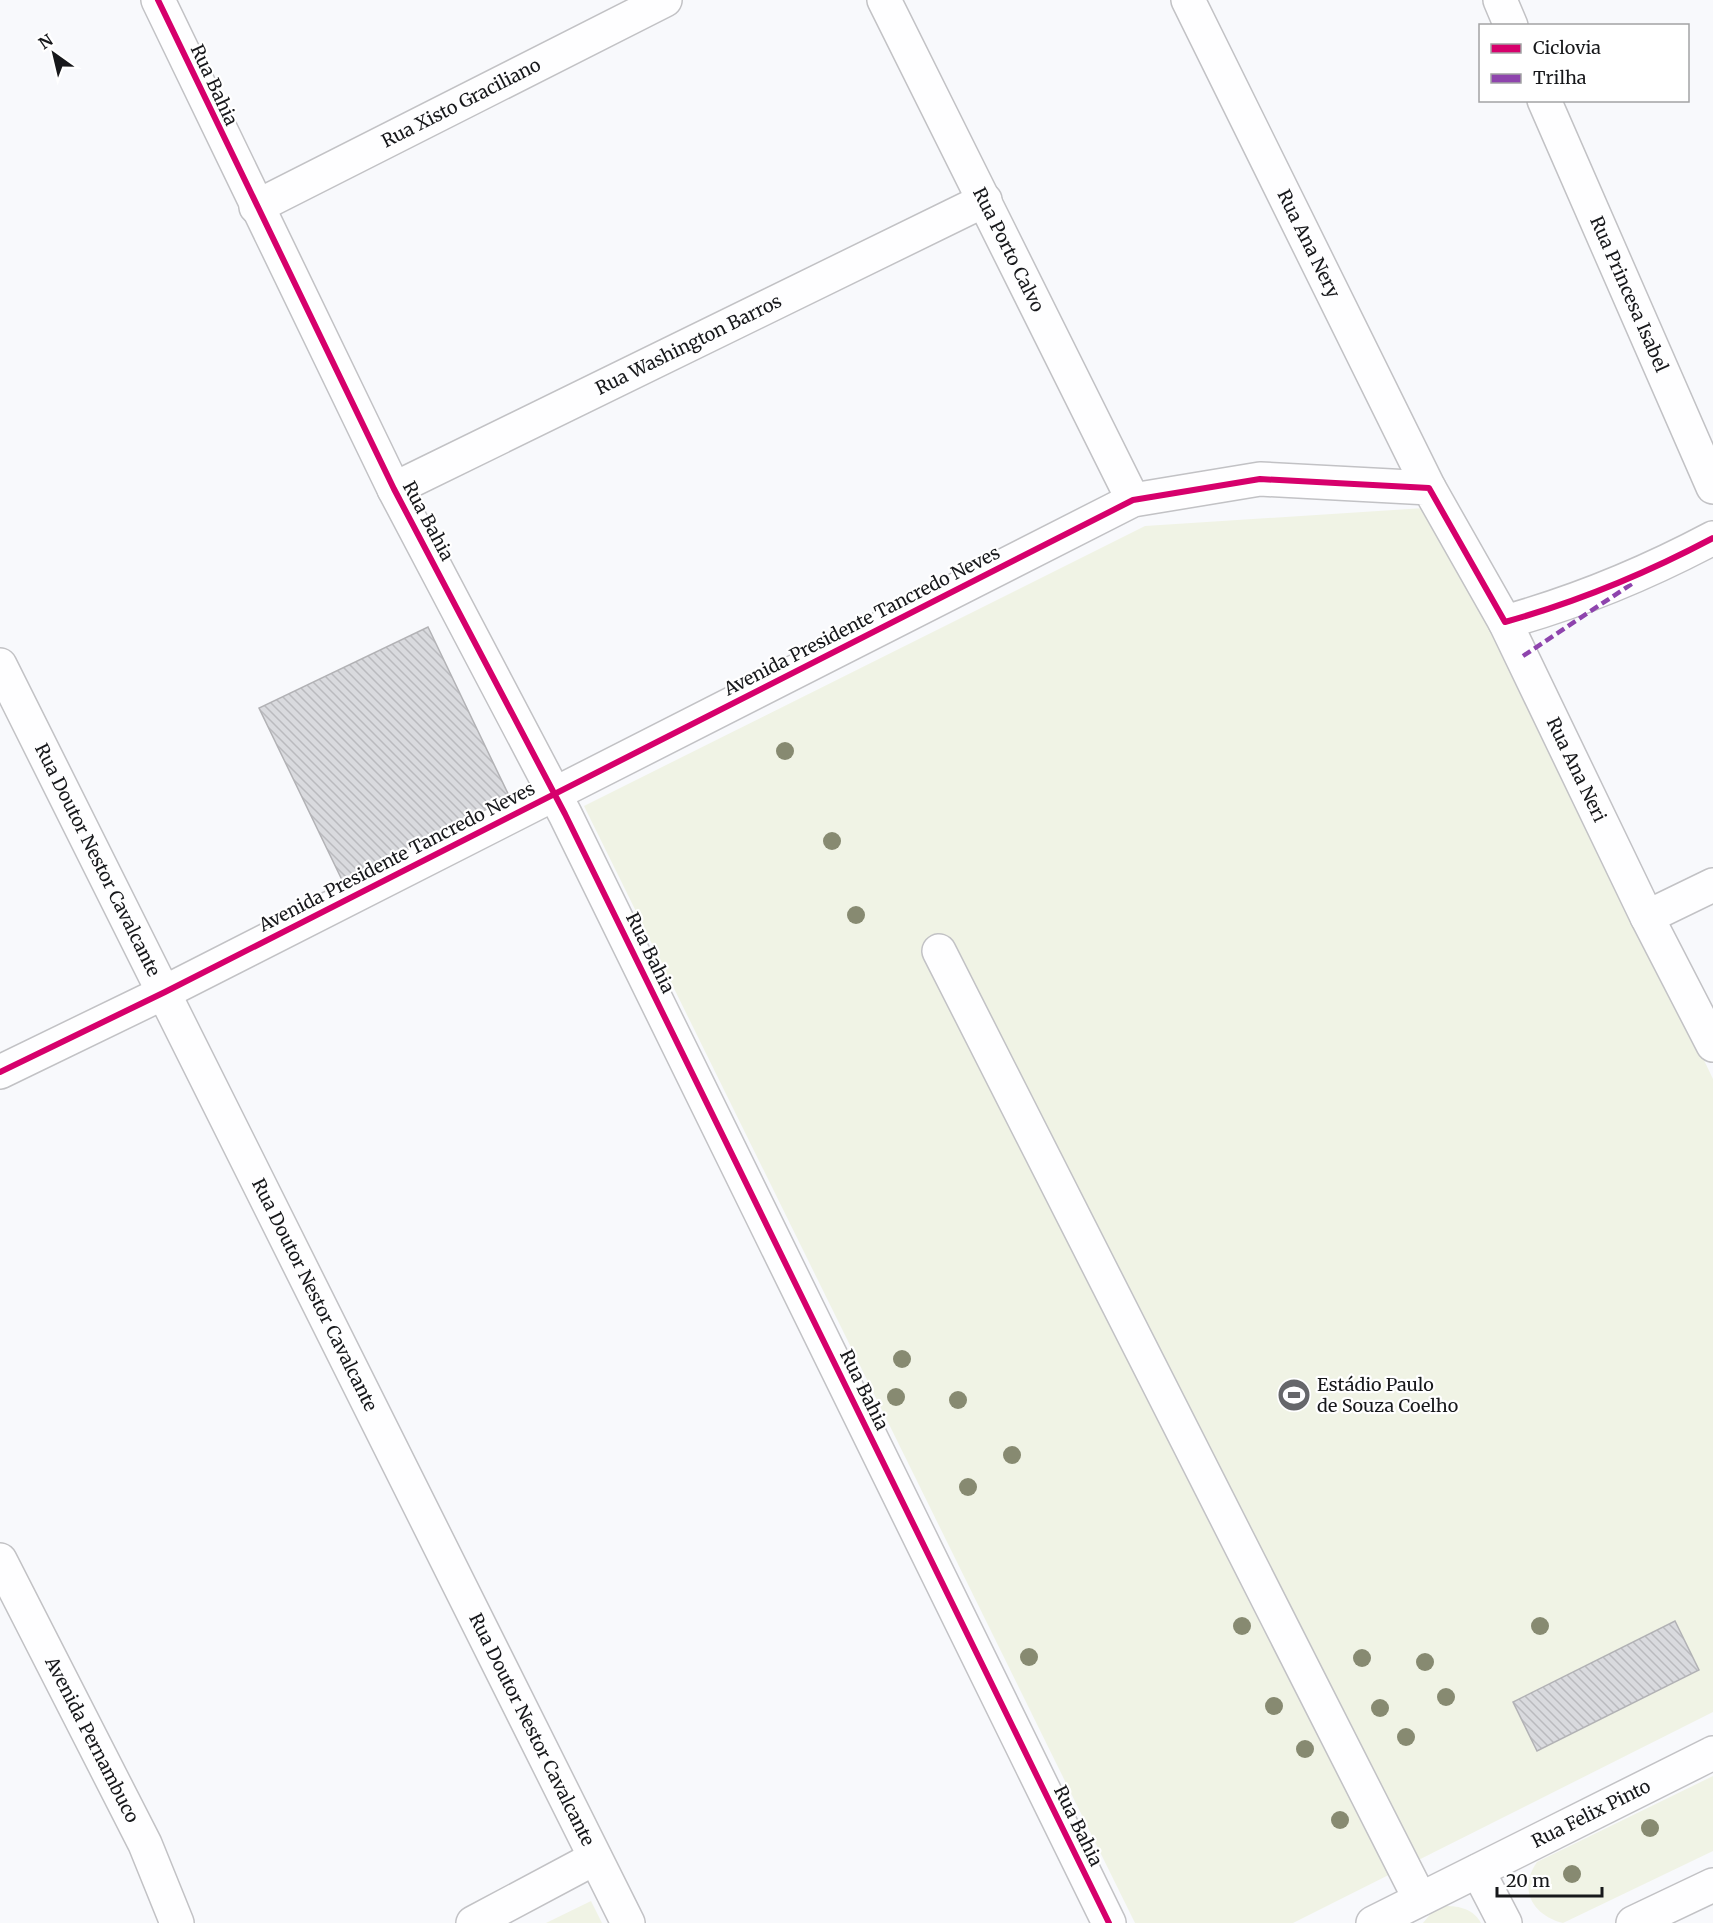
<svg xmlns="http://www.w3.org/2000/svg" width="1713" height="1923" viewBox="0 0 1713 1923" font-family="Merriweather,serif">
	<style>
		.green { fill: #f0f3e5 }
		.building { fill: url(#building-back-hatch); stroke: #b2b2b5; stroke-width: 1.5 }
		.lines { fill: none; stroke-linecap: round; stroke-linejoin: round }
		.minor-casing { stroke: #c2c2c5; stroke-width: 36 }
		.minor { stroke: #fefeff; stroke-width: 33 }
		.quiet { stroke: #8e44ad; stroke-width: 4.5; stroke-dasharray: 9 4.5; stroke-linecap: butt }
		.cycleway-casing { stroke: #fff; stroke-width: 10 }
		.cycleway { stroke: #d6006c; stroke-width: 6 }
		.tree { fill: #878a71 }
		.labels { text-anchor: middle; stroke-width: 4.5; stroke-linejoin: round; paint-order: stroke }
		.street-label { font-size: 18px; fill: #17181b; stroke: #fff }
		.poi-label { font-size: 18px; fill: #17181b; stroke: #fff; text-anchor: start }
	</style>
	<defs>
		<pattern id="building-back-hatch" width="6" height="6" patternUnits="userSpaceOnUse" patternTransform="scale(1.5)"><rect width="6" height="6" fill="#d9dade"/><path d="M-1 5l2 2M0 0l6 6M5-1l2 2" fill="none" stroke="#bababe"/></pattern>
	</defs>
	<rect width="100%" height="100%" fill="#f8f9fc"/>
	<!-- green -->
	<g class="green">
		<polygon points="1440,507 1713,1079 1713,1712 1293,1923 1135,1923 584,806 1145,526"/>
		<path d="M 1713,1776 L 1713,1851 L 1563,1923 C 1532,1915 1518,1889 1537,1862 Z"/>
		<polygon points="591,1901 602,1923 546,1923"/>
		<path d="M 1445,1906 C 1460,1906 1473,1909 1481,1923 L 1423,1923 L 1433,1911 Z"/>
	</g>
	<!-- building -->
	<g class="building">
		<polygon points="428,627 512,802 343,882 259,708"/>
		<polygon points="1675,1621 1699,1670 1537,1751 1513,1702"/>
	</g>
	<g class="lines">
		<!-- minor casing -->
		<g class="minor-casing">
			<g id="minor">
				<polyline points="158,0 394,489 565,814 1109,1923"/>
				<path id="s1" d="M 884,0 L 1133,500"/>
				<path id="s2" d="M 1188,0 L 1429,488"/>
				<polyline points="1500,0 1511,26"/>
				<path id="s3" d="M 1544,100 L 1713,487"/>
				<path id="s4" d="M 256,207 L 665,0"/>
				<path id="s5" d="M 394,489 L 985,200"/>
				<path id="s6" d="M 1505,622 L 1647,917 L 1713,1045"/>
				<path id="s7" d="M 0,665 L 628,1923"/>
				<polyline points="1647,917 1713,885"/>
				<polyline points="939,951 1420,1899"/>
				<path d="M 0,1072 L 165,992 L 1133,500 L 1260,479 L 1429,488 L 1505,622 C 1577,602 1647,573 1713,538"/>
				<path id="s8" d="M 0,1560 L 145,1844 L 177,1923"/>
				<polyline points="1478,1871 1505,1923"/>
				<polyline points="473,1923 595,1858"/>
				<path id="s9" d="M 1373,1923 L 1713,1753"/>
				<polyline points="1633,1923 1713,1885"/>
			</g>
		</g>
		<!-- minor -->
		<use href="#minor" class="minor"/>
		<!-- quiet -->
		<polyline class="quiet" points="1523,656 1633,583"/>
		<!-- cycleway casing -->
		<g class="cycleway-casing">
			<g id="cycleway">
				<polyline points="158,0 394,489 565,814 1109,1923"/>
				<path d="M 0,1072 L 165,992 L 1133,500 L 1260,479 L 1429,488 L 1505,622 C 1577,602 1647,573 1713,538"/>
			</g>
		</g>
		<!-- cycleway -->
		<use href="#cycleway" class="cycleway"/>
	</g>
	<!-- trees -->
	<g class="tree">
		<circle cx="785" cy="751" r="9"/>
		<circle cx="832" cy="841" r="9"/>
		<circle cx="856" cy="915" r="9"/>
		<circle cx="902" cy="1359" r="9"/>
		<circle cx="896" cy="1397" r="9"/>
		<circle cx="958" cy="1400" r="9"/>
		<circle cx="1012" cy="1455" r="9"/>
		<circle cx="968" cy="1487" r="9"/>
		<circle cx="1242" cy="1626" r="9"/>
		<circle cx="1540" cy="1626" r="9"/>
		<circle cx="1029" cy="1657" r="9"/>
		<circle cx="1362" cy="1658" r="9"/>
		<circle cx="1425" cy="1662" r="9"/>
		<circle cx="1446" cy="1697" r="9"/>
		<circle cx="1274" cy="1706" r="9"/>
		<circle cx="1380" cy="1708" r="9"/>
		<circle cx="1406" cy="1737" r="9"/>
		<circle cx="1305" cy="1749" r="9"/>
		<circle cx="1340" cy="1820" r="9"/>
		<circle cx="1650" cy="1828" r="9"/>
		<circle cx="1572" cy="1874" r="9"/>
	</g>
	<!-- icons -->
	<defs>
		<g id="stadium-disc" transform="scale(1.725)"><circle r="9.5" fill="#66676a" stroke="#fff"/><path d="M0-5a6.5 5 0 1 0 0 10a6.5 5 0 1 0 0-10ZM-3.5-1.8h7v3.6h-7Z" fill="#fff"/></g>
	</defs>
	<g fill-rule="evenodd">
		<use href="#stadium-disc" x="1294" y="1395"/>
	</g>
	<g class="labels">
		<!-- street labels -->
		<g class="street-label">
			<text transform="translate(214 85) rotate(65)" y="6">Rua Bahia</text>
			<text dy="6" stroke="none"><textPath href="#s4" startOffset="230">Rua Xisto Graciliano</textPath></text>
			<text dy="6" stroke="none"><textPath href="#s2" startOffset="272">Rua Ana Nery</textPath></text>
			<text dy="6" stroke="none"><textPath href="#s1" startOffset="279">Rua Porto Calvo</textPath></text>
			<text dy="6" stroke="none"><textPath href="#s3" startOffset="212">Rua Princesa Isabel</textPath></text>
			<text dy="6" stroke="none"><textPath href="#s5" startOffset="328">Rua Washington Barros</textPath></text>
			<text transform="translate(428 521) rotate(62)" y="6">Rua Bahia</text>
			<text transform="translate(862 621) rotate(-27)" y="6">Avenida Presidente Tancredo Neves</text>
			<text dy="6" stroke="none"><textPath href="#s6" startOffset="164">Rua Ana Neri</textPath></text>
			<text transform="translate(397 857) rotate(-27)" y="6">Avenida Presidente Tancredo Neves</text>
			<text dy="6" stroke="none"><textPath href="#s7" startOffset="218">Rua Doutor Nestor Cavalcante</textPath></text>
			<text transform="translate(650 953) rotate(64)" y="6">Rua Bahia</text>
			<text dy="6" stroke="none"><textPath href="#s7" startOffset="704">Rua Doutor Nestor Cavalcante</textPath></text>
			<text transform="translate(864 1390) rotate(64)" y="6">Rua Bahia</text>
			<text dy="6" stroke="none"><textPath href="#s7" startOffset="1190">Rua Doutor Nestor Cavalcante</textPath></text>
			<text dy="6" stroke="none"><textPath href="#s8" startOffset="202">Avenida Pernambuco</textPath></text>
			<text dy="6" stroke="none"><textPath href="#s9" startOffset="244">Rua Felix Pinto</textPath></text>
			<text transform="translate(1078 1826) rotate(64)" y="6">Rua Bahia</text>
		</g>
		<!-- poi labels -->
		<g class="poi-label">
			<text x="1317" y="1391">Estádio Paulo<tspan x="1317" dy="21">de Souza Coelho</tspan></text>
		</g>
	</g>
	<!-- legend -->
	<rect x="1479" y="24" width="210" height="78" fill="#ffffff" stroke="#a2a3a4" stroke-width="1.5"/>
	<rect x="1491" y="44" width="30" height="9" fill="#d6006c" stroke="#a2a3a4" stroke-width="1.5"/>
	<text x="1533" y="54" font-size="18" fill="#17181b">Ciclovia</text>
	<rect x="1491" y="74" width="30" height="9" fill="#8e44ad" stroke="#a2a3a4" stroke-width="1.5"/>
	<text x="1533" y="84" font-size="18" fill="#17181b">Trilha</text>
	<!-- north arrow -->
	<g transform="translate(54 54) rotate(326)" stroke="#ffffff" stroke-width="4.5" paint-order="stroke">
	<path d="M0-4.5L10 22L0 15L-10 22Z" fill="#17181b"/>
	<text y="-9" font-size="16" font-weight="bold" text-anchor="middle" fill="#17181b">N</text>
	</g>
	<!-- scale -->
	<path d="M1497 1887v9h105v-9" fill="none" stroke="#17181b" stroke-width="3"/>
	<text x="1506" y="1887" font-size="18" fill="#17181b" stroke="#ffffff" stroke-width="4.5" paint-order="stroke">20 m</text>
</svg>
